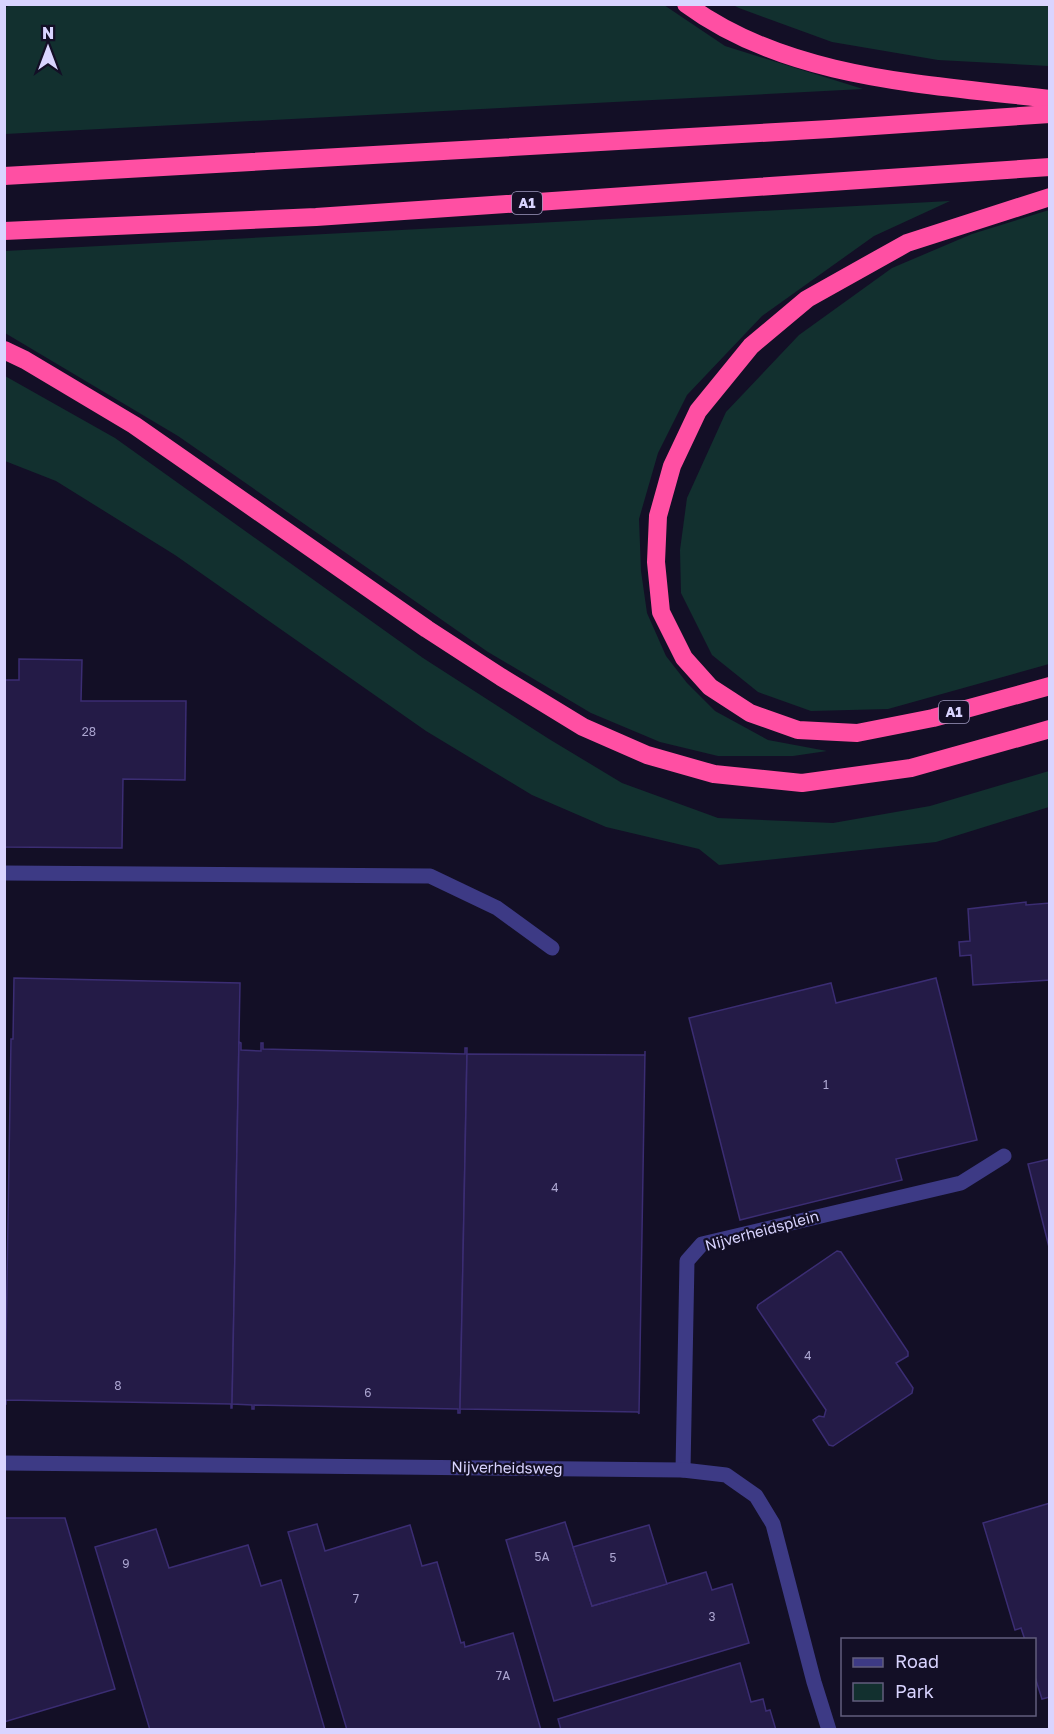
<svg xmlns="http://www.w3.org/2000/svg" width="1054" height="1734" viewBox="0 0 1054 1734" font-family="'Golos Text',sans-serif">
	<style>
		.green { fill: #12302f }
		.building { fill: #241b47; stroke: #3b2d73; stroke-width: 1.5 }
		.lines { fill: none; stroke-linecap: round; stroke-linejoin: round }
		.lane { stroke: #3d3a85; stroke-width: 15 }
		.street { stroke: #3d3a85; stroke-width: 15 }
		.highway { stroke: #ff4fa3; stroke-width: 18 }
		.labels { text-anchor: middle; stroke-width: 4.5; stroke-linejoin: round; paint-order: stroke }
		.number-label { font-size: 12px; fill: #aca6d1 }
		.shield { fill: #130f26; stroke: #9e99be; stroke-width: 1.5 }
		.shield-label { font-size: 14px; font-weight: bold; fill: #d9d4ff }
		.street-label { font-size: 15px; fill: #d9d4ff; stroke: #130f26 }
	</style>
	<rect width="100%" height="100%" fill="#130f26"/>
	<!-- green -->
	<g class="green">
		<polygon points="11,4 664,5 725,46 863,89 5,134 4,9"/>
		<polygon points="733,5 1049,5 1049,66 938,60 832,42 739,8"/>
		<polygon points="950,201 874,236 762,316 687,395 658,453 639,519 641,571 647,613 666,656 687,683 715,711 768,740 827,751 793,756 718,756 660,742 591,713 488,652 178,436 5,333 5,251"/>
		<polygon points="1049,210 1049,664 888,709 811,711 758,692 712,655 681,593 680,550 687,498 726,412 799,335 892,268 972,234"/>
		<polygon points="5,376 115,438 423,658 549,739 622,783 718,818 833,823 930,806 1049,771 1049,807 936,842 719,865 699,849 606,827 532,795 426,731 175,555 56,481 5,461"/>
	</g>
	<!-- building -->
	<g class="building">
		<polygon points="19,659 82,660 81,701 186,701 185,780 123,779 122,848 4,847 4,680 19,680"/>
		<polygon points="1026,902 1026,905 1050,903 1050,980 973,985 971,955 960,956 959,942 970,941 968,909"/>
		<polygon points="14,978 240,983 232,1408 231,1408 231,1404 6,1400 6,1404 5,1404 11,1039 13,1039"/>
		<polygon points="936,978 977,1140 896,1159 902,1180 740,1220 689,1018 831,983 836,1003"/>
		<polygon points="239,1042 241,1043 241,1050 261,1051 261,1043 263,1043 263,1049 465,1054 465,1048 467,1048 460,1413 458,1413 458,1409 254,1405 254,1409 252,1409 252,1405 232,1404"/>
		<polygon points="645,1051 639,1414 638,1412 460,1409 467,1054 645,1055"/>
		<polygon points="1050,1159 1050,1251 1028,1164"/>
		<polygon points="837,1251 841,1252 908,1352 908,1356 896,1363 913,1388 912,1393 833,1446 829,1445 813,1420 819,1416 824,1417 826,1410 757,1308 758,1305"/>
		<polygon points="1050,1503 1050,1697 1042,1699 1034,1674 1034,1640 1025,1640 1021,1628 1015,1630 983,1523"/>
		<polygon points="4,1518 65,1518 115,1689 4,1722"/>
		<polygon points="565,1522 592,1606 706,1572 712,1590 732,1584 749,1643 554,1701 506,1540"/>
		<polygon points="317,1524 325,1551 410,1525 422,1566 437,1562 461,1643 464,1642 465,1647 513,1633 541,1730 347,1730 288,1532"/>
		<polygon points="649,1525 667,1584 592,1606 573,1547"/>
		<polygon points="156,1529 169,1568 248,1545 261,1586 281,1580 325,1730 150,1730 95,1547"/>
		<polygon points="740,1663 751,1702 763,1699 766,1711 770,1710 776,1730 561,1730 558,1719"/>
	</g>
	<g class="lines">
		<!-- lane -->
		<g class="lane">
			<polyline points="4,873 430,876 497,908 552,948"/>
			<polyline points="683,1470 687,1261 702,1244 961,1183 1004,1156"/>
		</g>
		<!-- street -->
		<polyline class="street" points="4,1463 683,1470 726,1475 756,1496 773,1524 814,1682 829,1730"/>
		<!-- highway -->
		<g class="highway">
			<path d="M 686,4 C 789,80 928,84 1050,99"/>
			<polyline points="4,176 830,129 1050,114"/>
			<polyline points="1050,197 907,243 807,299 751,346 698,411 672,466 658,516 656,562 661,612 684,658 710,687 750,713 798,730 857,733 933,718 1050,686"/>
			<polyline points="4,231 316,217 1050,167"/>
			<polyline points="4,350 25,360 134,425 427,629 501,677 583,727 647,755 714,774 802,783 911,768 1050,729"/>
		</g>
	</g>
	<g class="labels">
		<!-- number labels -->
		<g class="number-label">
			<text x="89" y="736">28</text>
			<text x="826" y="1089">1</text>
			<text x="555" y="1192">4</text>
			<text x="808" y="1360">4</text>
			<text x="118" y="1390">8</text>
			<text x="368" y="1397">6</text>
			<text x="542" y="1561">5A</text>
			<text x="613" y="1562">5</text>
			<text x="126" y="1568">9</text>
			<text x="356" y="1603">7</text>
			<text x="712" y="1621">3</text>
			<text x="503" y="1680">7A</text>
		</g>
		<!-- shield labels -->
		<g class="shield">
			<rect x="512" y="192" width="30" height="22" rx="4.5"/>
			<rect x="939" y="701" width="30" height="22" rx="4.5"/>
		</g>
		<g class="shield-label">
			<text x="527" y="208">A1</text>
			<text x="954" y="717">A1</text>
		</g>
		<!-- street labels -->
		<g class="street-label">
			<text transform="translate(762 1231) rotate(-15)" y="5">Nijverheidsplein</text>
			<text transform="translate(507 1468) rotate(1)" y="5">Nijverheidsweg</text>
		</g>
	</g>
	<!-- border -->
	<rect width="1054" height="1734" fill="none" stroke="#d9d4ff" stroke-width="12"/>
	<!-- legend -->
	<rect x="841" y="1638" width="195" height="78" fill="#130f26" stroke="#625e7d" stroke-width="1.5"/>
	<rect x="853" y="1658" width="30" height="9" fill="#3d3a85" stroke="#625e7d" stroke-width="1.5"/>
	<text x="895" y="1668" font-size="18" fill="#d9d4ff">Road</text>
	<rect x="853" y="1683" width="30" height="18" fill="#12302f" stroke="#625e7d" stroke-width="1.5"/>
	<text x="895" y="1698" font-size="18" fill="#d9d4ff">Park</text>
	<!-- north arrow -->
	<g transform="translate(48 48)" stroke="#130f26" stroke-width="4.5" paint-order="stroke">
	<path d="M0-4.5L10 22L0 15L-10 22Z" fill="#d9d4ff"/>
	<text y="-9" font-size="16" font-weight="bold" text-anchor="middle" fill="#d9d4ff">N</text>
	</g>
</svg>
